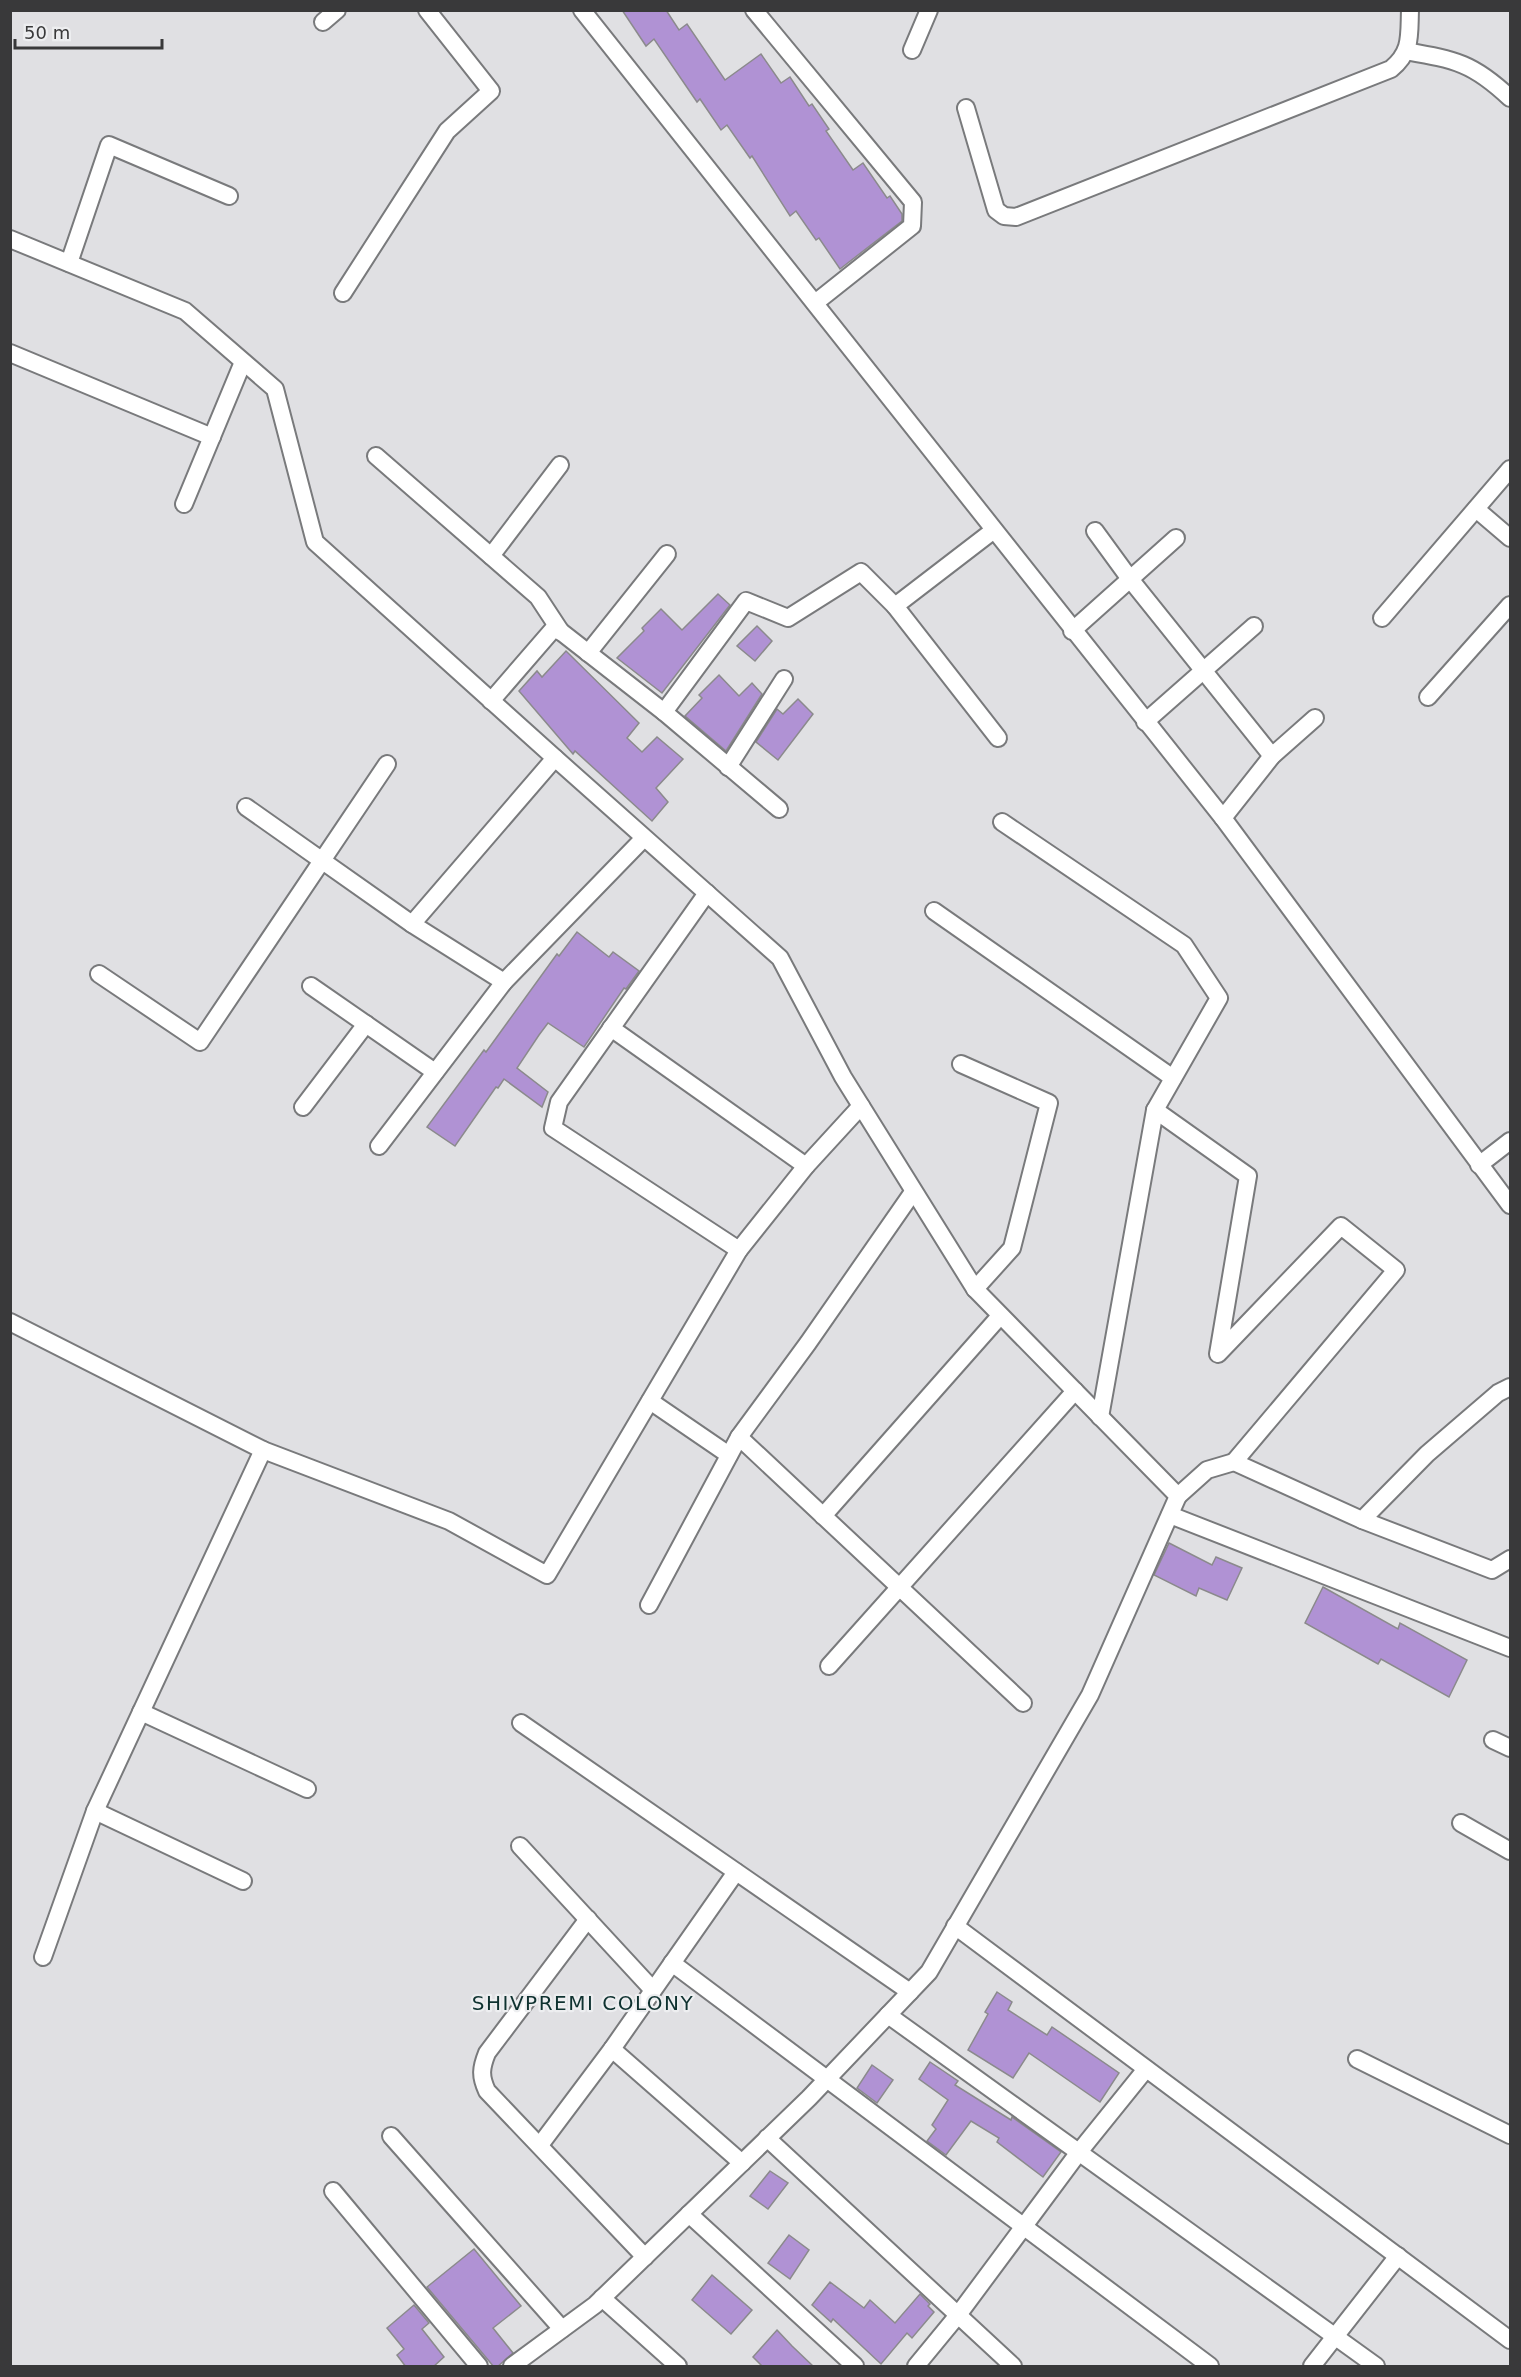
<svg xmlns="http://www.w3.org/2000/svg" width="1521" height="2377" viewBox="0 0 1521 2377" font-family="'DejaVu Sans',sans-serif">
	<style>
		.building { fill: #b092d4; stroke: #8b8a8c; stroke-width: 1.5 }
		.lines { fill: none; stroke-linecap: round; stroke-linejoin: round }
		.minor-casing { stroke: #797a7c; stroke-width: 20 }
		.minor { stroke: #fff; stroke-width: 16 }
		.labels { text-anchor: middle; stroke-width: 4.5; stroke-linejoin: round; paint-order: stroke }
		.neighbourhood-label { font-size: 20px; letter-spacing: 1.5px; fill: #0f3230; stroke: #edeef0 }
	</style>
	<rect width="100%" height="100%" fill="#e0e0e3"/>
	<!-- building -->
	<g class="building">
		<polygon points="622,10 666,10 679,30 687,24 725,80 761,54 781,83 790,77 809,106 812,104 829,129 826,131 853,170 863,163 887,198 890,196 902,214 902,221 840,269 819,238 816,240 796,211 790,216 752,156 750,158 727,125 721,130 700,99 697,102 654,39 646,46"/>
		<polygon points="718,594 730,605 662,693 617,658 644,631 642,628 661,609 682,630"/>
		<polygon points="757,626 772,641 755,661 737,646"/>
		<polygon points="566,651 639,723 627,738 642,752 657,737 683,759 656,788 668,802 652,821 575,751 573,754 519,691 537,671 542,677"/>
		<polygon points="719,675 739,696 752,683 762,694 726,751 685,716 702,698 699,695"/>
		<polygon points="798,699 813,714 778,760 756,742 777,709 783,714"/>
		<polygon points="577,932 609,957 613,952 639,971 626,989 624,988 584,1047 548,1023 539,1035 517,1068 548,1092 542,1107 504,1079 498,1088 496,1087 455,1146 427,1127 484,1050 486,1052 557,954 559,956"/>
		<polygon points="1169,1543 1212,1565 1216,1557 1242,1568 1227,1600 1199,1588 1196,1596 1154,1575"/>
		<polygon points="1323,1587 1398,1629 1400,1623 1467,1660 1449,1697 1381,1659 1378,1664 1305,1623"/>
		<polygon points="997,1992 1012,2002 1008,2010 1047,2035 1052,2027 1119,2073 1100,2102 1029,2053 1013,2078 968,2050 988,2014 985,2012"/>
		<polygon points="930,2062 958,2081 955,2085 1011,2120 1012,2117 1061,2152 1043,2177 997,2142 999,2138 971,2121 946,2155 927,2141 936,2129 932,2125 948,2100 919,2079"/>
		<polygon points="872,2065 893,2080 877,2103 857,2088"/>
		<polygon points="770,2171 788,2183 768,2209 750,2196"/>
		<polygon points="789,2235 809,2250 790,2279 768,2263"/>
		<polygon points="474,2249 521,2306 493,2328 513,2353 497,2367 494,2367 427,2287"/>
		<polygon points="712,2275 752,2310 731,2334 692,2300"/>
		<polygon points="830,2282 864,2308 870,2300 895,2323 920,2294 930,2304 928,2306 934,2312 912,2338 907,2333 881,2364 833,2319 831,2322 812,2305"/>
		<polygon points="414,2305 429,2323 422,2329 444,2357 433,2367 406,2367 397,2355 404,2349 387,2328"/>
		<polygon points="777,2330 792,2346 814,2367 763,2367 753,2357"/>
	</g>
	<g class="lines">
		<!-- minor casing -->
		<g class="minor-casing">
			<g id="minor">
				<polyline points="582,10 1223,818 1510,1205"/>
				<polyline points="754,10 913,202 912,226 815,303"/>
				<polyline points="323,22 337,10"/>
				<polyline points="912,50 929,10"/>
				<path d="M 1406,51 C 1456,60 1473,63 1510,98"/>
				<path d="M 966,108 L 996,210 L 1004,216 L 1016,217 L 1391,69 C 1412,52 1409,36 1410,10"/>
				<polyline points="10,239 185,311 275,389 315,542 555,758 780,958 843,1077 975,1289 1178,1496 1090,1695 929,1972 809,2098 595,2305 512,2366"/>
				<polyline points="69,263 109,145 229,196"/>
				<polyline points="343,293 447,131 491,91 427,10"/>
				<polyline points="10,353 212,437"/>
				<polyline points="376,456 538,597 561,632"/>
				<polyline points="184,504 243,362"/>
				<polyline points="1476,509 1510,538"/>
				<polyline points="1095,531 1130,579 1272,756"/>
				<polyline points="491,556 560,465"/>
				<polyline points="895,606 998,738"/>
				<polyline points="1382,618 1510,469"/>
				<polyline points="1072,631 1176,538"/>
				<polyline points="588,653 667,554"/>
				<polyline points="1428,697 1510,605"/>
				<polyline points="491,701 555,627 664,712 779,809"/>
				<polyline points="664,712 746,601 788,618 861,572 895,606 994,530"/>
				<polyline points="1145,722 1254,626"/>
				<polyline points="728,767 784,679"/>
				<polyline points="246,807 412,924 504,982"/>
				<polyline points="1223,818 1272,756 1315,718"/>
				<polyline points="1002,822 1184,945 1219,998 1155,1110 1100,1417"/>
				<polyline points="707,893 559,1102 553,1128 739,1250"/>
				<polyline points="934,911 1173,1078"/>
				<polyline points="412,924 555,758"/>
				<polyline points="99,974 200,1042 387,764"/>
				<polyline points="311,986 435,1072"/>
				<polyline points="611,1028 806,1166"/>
				<polyline points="961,1064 1049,1103 1012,1248 975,1289"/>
				<polyline points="303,1107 366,1024"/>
				<polyline points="1155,1110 1248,1176 1218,1354 1341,1226 1396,1270 1234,1462"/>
				<polyline points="379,1146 504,982 644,838"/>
				<polyline points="1479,1165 1510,1141"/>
				<polyline points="10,1322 263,1450"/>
				<polyline points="650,1401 729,1455"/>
				<polyline points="739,1437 1023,1703"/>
				<polyline points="1178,1496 1207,1470 1234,1462 1362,1520 1427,1454 1498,1393 1510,1387"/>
				<polyline points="1170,1515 1510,1648"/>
				<polyline points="823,1516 1000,1316"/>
				<polyline points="1362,1520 1492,1570 1510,1559"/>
				<polyline points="649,1605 739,1437 808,1343 913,1192"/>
				<polyline points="829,1666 1075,1391"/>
				<polyline points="141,1712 307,1789"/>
				<polyline points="521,1723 910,1992"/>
				<polyline points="1493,1740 1510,1748"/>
				<polyline points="95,1811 243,1881"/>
				<polyline points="1461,1823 1510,1851"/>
				<polyline points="520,1846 653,1990"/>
				<path d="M 588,1919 L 487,2053 C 481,2068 480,2076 487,2091 L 645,2257"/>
				<polyline points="955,1926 1510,2340"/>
				<polyline points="43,1957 95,1811 263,1450 449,1521 547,1575 739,1250 806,1166 861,1106"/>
				<polyline points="672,1963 1210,2366"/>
				<polyline points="888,2015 1376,2366"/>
				<polyline points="612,2049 742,2163"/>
				<polyline points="1357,2059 1510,2135"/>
				<polyline points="391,2136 562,2329"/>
				<polyline points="767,2138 1013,2366"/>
				<polyline points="540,2145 612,2049 736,1872"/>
				<polyline points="333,2191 479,2366"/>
				<polyline points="689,2214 855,2366"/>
				<polyline points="602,2298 678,2366"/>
				<polyline points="916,2366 958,2315 1079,2152 1146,2069"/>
				<polyline points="1312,2366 1398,2256"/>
			</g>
		</g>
		<!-- minor -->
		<use href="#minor" class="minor"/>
	</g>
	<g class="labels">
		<!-- neighbourhood labels -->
		<g class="neighbourhood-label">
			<text x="583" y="2010">SHIVPREMI COLONY</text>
		</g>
	</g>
	<!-- border -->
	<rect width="1521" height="2377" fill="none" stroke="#39393a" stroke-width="24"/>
	<!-- scale -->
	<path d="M15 39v9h147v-9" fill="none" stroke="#39393a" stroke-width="3"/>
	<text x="24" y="39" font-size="18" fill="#39393a" stroke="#edeef0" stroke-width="4.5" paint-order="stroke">50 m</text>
</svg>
